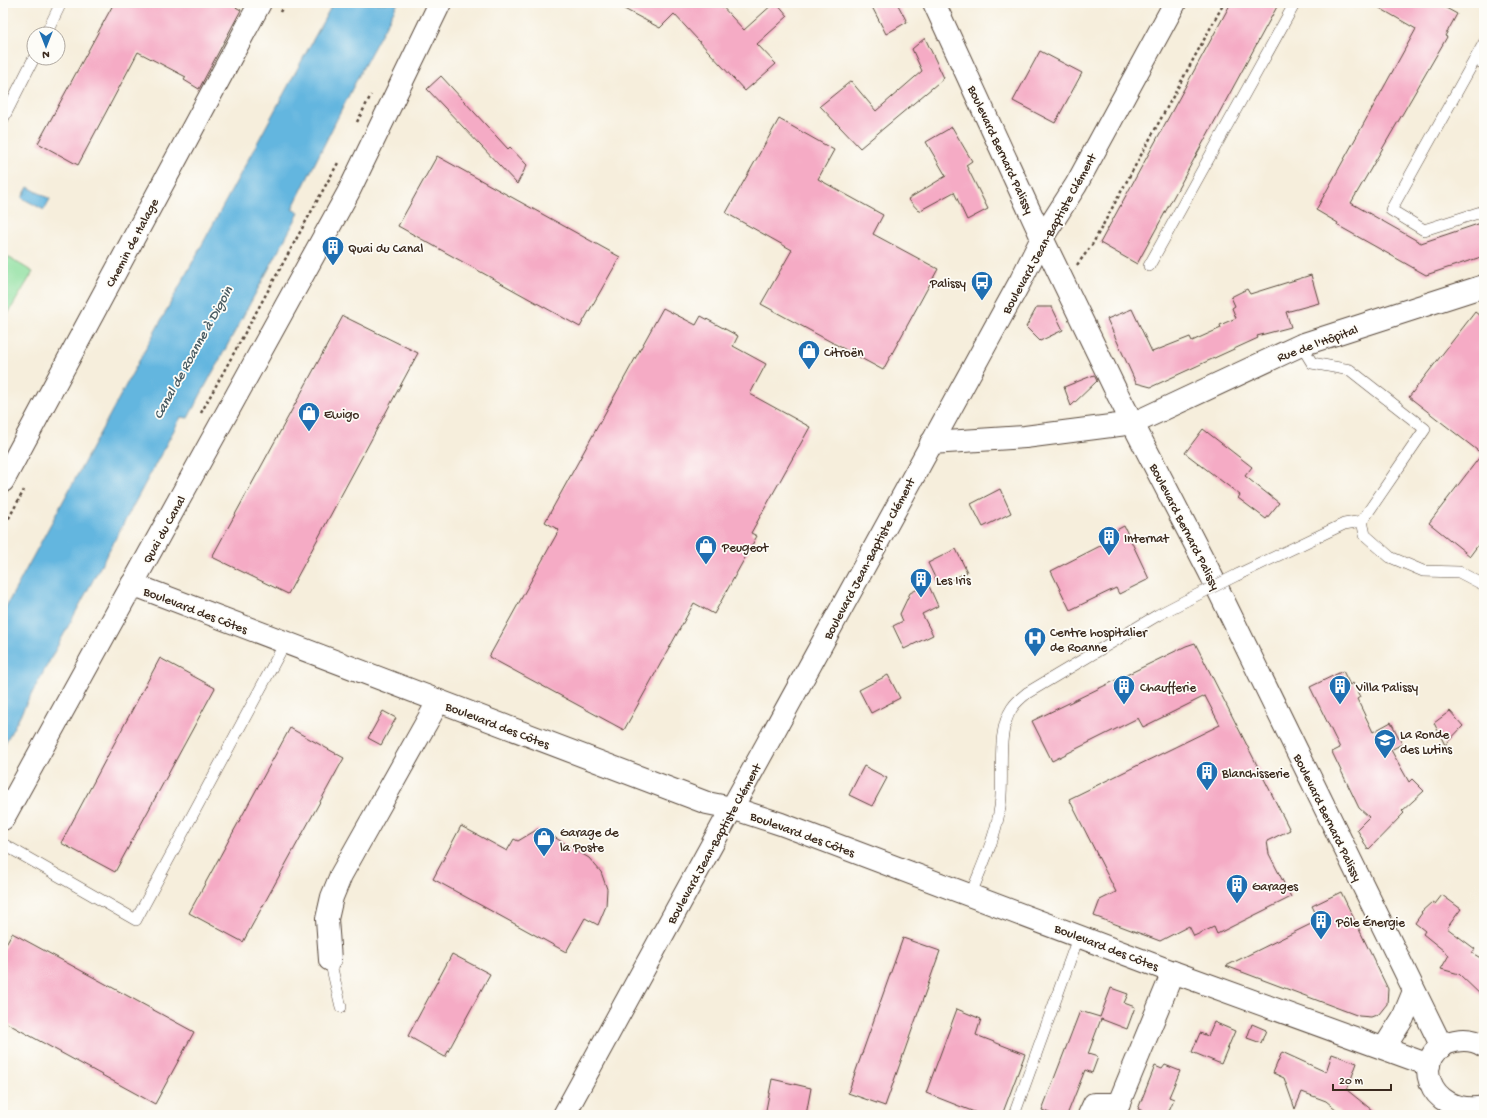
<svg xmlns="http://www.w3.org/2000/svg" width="1487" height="1118" viewBox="0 0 1487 1118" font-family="'Gochi Hand',sans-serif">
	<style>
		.green { fill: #8fe0a0; stroke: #65855f }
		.water { fill: #64b6df; stroke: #50707e }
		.building { fill: #f5abc5 }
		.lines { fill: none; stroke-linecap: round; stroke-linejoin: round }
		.service-casing { stroke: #57473a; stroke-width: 12 }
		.minor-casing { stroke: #57473a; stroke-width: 24 }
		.tertiary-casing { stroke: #57473a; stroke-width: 24 }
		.primary-casing { stroke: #57473a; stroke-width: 24 }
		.path { stroke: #57473a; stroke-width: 2.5; stroke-dasharray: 3 3; stroke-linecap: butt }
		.service { stroke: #fff; stroke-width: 11 }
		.minor { stroke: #fff; stroke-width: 22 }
		.tertiary { stroke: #fff; stroke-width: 22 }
		.primary { stroke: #fff; stroke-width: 22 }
		.service-bridge-casing { stroke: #57473a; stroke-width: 12; stroke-linecap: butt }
		.service-bridge { stroke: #fff; stroke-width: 11 }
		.labels { text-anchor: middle; stroke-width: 3.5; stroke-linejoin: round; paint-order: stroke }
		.street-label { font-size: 13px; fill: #3b2a1e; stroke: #fdfcf7 }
		.poi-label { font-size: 13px; fill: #3b2a1e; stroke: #fdfcf7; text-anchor: start }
		.water-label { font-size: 14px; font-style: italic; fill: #495b62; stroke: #fdfcf7 }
	</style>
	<rect width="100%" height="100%" fill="#fdfcf7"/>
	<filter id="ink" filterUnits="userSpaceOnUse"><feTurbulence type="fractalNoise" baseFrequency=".025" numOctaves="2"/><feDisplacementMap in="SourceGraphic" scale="8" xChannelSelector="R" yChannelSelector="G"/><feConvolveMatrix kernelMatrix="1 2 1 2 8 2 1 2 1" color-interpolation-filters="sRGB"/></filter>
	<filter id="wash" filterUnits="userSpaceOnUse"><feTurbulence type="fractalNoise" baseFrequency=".012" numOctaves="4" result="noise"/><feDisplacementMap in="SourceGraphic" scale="16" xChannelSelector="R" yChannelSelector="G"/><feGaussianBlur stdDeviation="0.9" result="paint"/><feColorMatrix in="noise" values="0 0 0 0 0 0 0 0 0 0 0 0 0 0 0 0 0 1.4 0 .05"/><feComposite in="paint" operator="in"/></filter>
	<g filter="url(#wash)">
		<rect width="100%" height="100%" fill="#f6eedc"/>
		<!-- green -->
		<polygon class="green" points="3,254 33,272 3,322"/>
		<!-- water -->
		<g class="water">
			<polygon points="333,3 398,3 361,71 292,209 299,213 188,418 181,417 3,747 3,612"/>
			<polygon points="28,187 50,199 44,210 22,198"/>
		</g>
		<g id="blocks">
			<!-- building -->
			<g class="building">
				<polygon points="114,3 228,3 241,10 199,89 184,80 186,77 138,52 78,165 38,143"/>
				<polygon points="613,3 719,3 744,30 774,3 777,3 788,16 757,44 776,64 745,91 674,14 660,28"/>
				<polygon points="870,3 897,3 907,22 886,34"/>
				<polygon points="1231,3 1279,3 1137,264 1100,243"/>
				<polygon points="1371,3 1437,3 1457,14 1445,36 1447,37 1351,203 1421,243 1484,222 1484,256 1426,275 1337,225 1338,223 1316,210 1416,29"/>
				<polygon points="925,38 944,78 860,148 820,106 851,81 876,111 922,71 912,49"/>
				<polygon points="1040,51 1082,73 1055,123 1013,101"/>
				<polygon points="441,76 508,149 510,147 527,165 517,184 427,89"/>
				<polygon points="779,119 834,150 818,179 883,215 873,234 938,269 883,370 761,304 792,250 726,213"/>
				<polygon points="952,127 972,161 966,165 988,209 967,220 954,192 919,211 908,199 946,176 926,142"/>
				<polygon points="437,156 620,257 580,327 398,226"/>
				<polygon points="1311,275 1319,303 1286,312 1291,327 1257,336 1258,338 1151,387 1136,383 1107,319 1132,309 1152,352 1190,337 1192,341 1221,328 1220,325 1236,318 1232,308 1235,306 1231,297 1247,289 1250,294"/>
				<polygon points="1037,307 1052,307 1063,330 1040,341 1026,327"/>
				<polygon points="663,308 696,325 701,316 738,336 733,346 766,364 750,394 810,427 751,533 757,536 714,614 694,603 624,730 489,657 559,530 545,522"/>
				<polygon points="1475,312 1484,319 1484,537 1470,556 1429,523 1482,454 1409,397"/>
				<polygon points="343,316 418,353 288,594 212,557"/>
				<polygon points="1094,375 1097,381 1071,406 1064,387"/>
				<polygon points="1203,429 1252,467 1245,476 1279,503 1266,519 1238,498 1240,495 1185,453"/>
				<polygon points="1000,489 1011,513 983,527 971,504"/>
				<polygon points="1124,526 1149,579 1119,594 1116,588 1070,610 1051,571 1106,543 1103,537"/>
				<polygon points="956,549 967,572 939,586 928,563"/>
				<polygon points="928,584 938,606 922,614 933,635 904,649 893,626 903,621 900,614 910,593"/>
				<polygon points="1195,643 1290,830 1267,841 1269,854 1291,897 1217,934 1214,927 1194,936 1189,926 1160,941 1094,916 1100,900 1116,892 1069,799 1220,725 1205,696 1143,727 1138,718 1052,761 1032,721 1186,646"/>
				<polygon points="160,658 215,688 115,872 61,843"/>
				<polygon points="1343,671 1350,685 1353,683 1360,697 1357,699 1373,732 1391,722 1402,744 1391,750 1409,782 1412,779 1424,791 1402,811 1404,813 1368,850 1357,829 1369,817 1359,808 1332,752 1340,748 1310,687"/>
				<polygon points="888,675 900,698 871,713 859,690"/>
				<polygon points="383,711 396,718 381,745 368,738"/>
				<polygon points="1450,711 1463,726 1445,745 1434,723"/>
				<polygon points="290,728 344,758 243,942 189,913"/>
				<polygon points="864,766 887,778 872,806 849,795"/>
				<polygon points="461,826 507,851 514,839 518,841 538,829 546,842 554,837 589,858 601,872 607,889 606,906 598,925 585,918 566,952 433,879"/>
				<polygon points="1341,892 1388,989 1387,1004 1379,1014 1371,1017 1359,1016 1226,966 1319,920 1312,906"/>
				<polygon points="1442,895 1461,909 1447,928 1475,949 1472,953 1484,960 1484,998 1459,974 1441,969 1449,955 1423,934 1425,931 1415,923 1422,913 1421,912 1432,902 1435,904"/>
				<polygon points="12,933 194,1032 155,1104 3,1021 3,949"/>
				<polygon points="903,938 940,951 885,1106 848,1093"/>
				<polygon points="452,954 490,974 445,1057 408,1036"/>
				<polygon points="1111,988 1128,994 1124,1003 1135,1007 1127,1029 1101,1019 1088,1054 1098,1057 1092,1073 1085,1070 1067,1115 1054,1115 1042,1110 1080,1011 1100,1017"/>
				<polygon points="957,1009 981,1019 976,1035 1025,1054 1002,1115 982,1115 926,1093"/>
				<polygon points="1214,1022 1235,1031 1221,1064 1192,1052 1200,1033 1208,1036"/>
				<polygon points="1252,1024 1266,1030 1261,1043 1247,1038"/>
				<polygon points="1282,1052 1326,1072 1332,1054 1357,1063 1347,1090 1378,1115 1343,1115 1326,1101 1302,1092 1295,1109 1284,1078 1273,1073"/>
				<polygon points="1165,1065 1180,1071 1169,1097 1174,1099 1167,1115 1153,1115 1138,1109 1155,1066 1162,1069"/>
				<polygon points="772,1079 811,1088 806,1115 765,1115"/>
			</g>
		</g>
	</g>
	<g filter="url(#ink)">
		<use href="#blocks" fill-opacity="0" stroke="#57473a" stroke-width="1"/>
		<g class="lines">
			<!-- service casing -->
			<g class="service-casing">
				<g id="service">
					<polyline points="46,34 61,3"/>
					<polyline points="1484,43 1391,210 1424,230 1484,211"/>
					<polyline points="1475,59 1484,64"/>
					<polyline points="3,119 34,58"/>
					<polyline points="1149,266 1295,3"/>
					<polyline points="1301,345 1312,363 1350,370 1425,429 1362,521 1365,535 1390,557 1423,571 1459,572 1484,585"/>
					<polyline points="1237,575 1344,524 1362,521"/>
					<polyline points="3,844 136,920 285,643"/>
					<path d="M 971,894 C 981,868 994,841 999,813 C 1006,781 994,735 1012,708 C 1016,702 1022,697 1027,693 L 1158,615 L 1187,600"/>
					<polyline points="330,960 341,1007"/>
					<polyline points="1014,1115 1079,935"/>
				</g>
			</g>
			<!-- minor casing -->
			<g class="minor-casing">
				<g id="minor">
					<polyline points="931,443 1025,437 1134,423 1301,345 1484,286"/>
					<polyline points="3,481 260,3"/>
					<polyline points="132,584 707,803 732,808 781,824 1173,972 1429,1065"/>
					<polyline points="330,960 327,919 332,897 341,875 438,702"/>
					<polyline points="1384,1048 1403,1018 1414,991"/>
					<polyline points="1089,1115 1094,1104 1119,1104"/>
					<polyline points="1114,1115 1173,972"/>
				</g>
			</g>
			<!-- tertiary casing -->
			<g class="tertiary-casing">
				<g id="tertiary">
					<polyline points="1042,238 1076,185 1175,3"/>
					<polyline points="3,819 348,193 440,3"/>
				</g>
			</g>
			<!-- primary casing -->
			<g class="primary-casing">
				<g id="primary">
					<polyline points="934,3 1042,238 1118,395 1209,571 1442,1047"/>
					<path d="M 1484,1046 C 1475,1040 1465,1039 1455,1041 C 1408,1050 1426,1118 1484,1107"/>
					<polyline points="564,1115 1021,280 1042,238"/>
				</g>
			</g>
			<!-- path -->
			<g class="path">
				<polyline points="280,12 285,3"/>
				<polyline points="357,122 371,95"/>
				<polyline points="1077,265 1092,245 1224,3"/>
				<polyline points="201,413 339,161"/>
				<polyline points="3,529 24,490"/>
			</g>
			<!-- service -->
			<use href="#service" class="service"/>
			<!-- minor -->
			<use href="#minor" class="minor"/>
			<!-- tertiary -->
			<use href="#tertiary" class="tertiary"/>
			<!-- primary -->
			<use href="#primary" class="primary"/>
			<!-- service-bridge casing -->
			<g class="service-bridge-casing">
				<polyline id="service-bridge" points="1187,600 1237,575"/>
			</g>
			<!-- service-bridge -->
			<use href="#service-bridge" class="service-bridge"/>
		</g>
	</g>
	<!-- icons -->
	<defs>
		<g id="building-pin" transform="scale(1.15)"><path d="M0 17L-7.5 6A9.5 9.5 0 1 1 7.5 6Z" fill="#1f6fb2" stroke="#fdfcf7"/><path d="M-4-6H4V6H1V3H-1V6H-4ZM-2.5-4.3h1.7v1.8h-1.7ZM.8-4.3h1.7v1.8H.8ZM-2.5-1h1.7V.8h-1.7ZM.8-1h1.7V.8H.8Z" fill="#fff"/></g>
		<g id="bus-pin" transform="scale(1.15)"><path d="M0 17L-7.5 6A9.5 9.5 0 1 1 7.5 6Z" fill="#1f6fb2" stroke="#fdfcf7"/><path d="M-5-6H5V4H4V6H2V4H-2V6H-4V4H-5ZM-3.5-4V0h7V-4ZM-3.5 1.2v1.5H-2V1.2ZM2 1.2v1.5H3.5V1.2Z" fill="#fff"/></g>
		<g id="shop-pin" transform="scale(1.15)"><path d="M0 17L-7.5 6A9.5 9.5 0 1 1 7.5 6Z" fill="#1f6fb2" stroke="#fdfcf7"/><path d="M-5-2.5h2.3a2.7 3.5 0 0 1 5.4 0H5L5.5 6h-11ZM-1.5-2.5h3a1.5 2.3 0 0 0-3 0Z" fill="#fff"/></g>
		<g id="hospital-pin" transform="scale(1.15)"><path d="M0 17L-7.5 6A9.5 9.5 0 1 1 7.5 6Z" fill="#1f6fb2" stroke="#fdfcf7"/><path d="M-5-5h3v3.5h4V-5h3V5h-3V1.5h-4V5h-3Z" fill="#fff"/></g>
		<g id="school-pin" transform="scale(1.15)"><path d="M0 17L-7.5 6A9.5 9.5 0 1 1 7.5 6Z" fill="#1f6fb2" stroke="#fdfcf7"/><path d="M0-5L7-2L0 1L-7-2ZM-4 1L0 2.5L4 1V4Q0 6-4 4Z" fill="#fff"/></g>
	</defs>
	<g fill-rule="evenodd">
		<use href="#building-pin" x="333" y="247"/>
		<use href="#bus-pin" x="982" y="282"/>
		<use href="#shop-pin" x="809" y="351"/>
		<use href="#shop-pin" x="309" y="413"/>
		<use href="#building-pin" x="1109" y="537"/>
		<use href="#shop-pin" x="706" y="546"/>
		<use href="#building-pin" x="921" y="579"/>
		<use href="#hospital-pin" x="1035" y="638"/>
		<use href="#building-pin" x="1124" y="686"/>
		<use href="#building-pin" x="1340" y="686"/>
		<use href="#school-pin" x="1385" y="740"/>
		<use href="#building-pin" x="1207" y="772"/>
		<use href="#shop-pin" x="544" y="838"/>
		<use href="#building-pin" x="1237" y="885"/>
		<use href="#building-pin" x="1321" y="921"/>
	</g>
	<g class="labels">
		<!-- street labels -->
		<g class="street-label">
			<text transform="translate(1002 149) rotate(65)" y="5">Boulevard Bernard Palissy</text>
			<text transform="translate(1048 233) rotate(-61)" y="5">Boulevard Jean-Baptiste Clément</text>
			<text transform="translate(131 242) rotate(-62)" y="5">Chemin de Halage</text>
			<text transform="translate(1317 342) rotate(-20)" y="5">Rue de l'Hôpital</text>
			<text transform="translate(1186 526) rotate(63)" y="5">Boulevard Bernard Palissy</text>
			<text transform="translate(163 529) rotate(-61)" y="5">Quai du Canal</text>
			<text transform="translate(868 558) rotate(-62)" y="5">Boulevard Jean-Baptiste Clément</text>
			<text transform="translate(196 609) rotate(21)" y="5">Boulevard des Côtes</text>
			<text transform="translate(498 724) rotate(21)" y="5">Boulevard des Côtes</text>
			<text transform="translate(1329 817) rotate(64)" y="5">Boulevard Bernard Palissy</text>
			<text transform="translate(803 833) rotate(20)" y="5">Boulevard des Côtes</text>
			<text transform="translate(713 843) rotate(-61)" y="5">Boulevard Jean-Baptiste Clément</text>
			<text transform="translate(1107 946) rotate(21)" y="5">Boulevard des Côtes</text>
		</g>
		<!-- poi labels -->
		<g class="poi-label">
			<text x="348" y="252">Quai du Canal</text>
			<text x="966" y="287" text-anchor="end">Palissy</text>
			<text x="824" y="356">Citroën</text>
			<text x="324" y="418">Ewigo</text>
			<text x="1124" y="542">Internat</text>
			<text x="722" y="551">Peugeot</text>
			<text x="936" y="584">Les Iris</text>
			<text x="1050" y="636">Centre hospitalier<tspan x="1050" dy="15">de Roanne</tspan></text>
			<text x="1140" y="691">Chaufferie</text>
			<text x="1356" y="691">Villa Palissy</text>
			<text x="1400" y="738">La Ronde<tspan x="1400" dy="15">des Lutins</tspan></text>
			<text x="1222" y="777">Blanchisserie</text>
			<text x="560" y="836">Garage de<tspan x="560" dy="15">la Poste</tspan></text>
			<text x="1252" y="890">Garages</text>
			<text x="1336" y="926">Pôle Énergie</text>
		</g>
		<!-- water labels -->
		<g class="water-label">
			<text transform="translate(192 352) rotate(-61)" y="5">Canal de Roanne à Digoin</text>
		</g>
	</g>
	<!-- margin -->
	<rect width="1487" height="1118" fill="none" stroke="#fdfcf7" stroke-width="16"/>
	<!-- north arrow -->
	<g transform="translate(46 46) rotate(180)"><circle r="19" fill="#fdfcf7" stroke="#afa8a0"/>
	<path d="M0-3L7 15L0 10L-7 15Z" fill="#1f6fb2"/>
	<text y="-6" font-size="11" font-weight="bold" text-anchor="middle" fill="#3b2a1e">N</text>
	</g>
	<!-- scale -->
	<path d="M1333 1084v6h58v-6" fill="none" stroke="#3b2a1e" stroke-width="2"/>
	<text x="1339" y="1084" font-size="12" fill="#3b2a1e" stroke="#fdfcf7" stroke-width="3" paint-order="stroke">20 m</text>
</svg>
